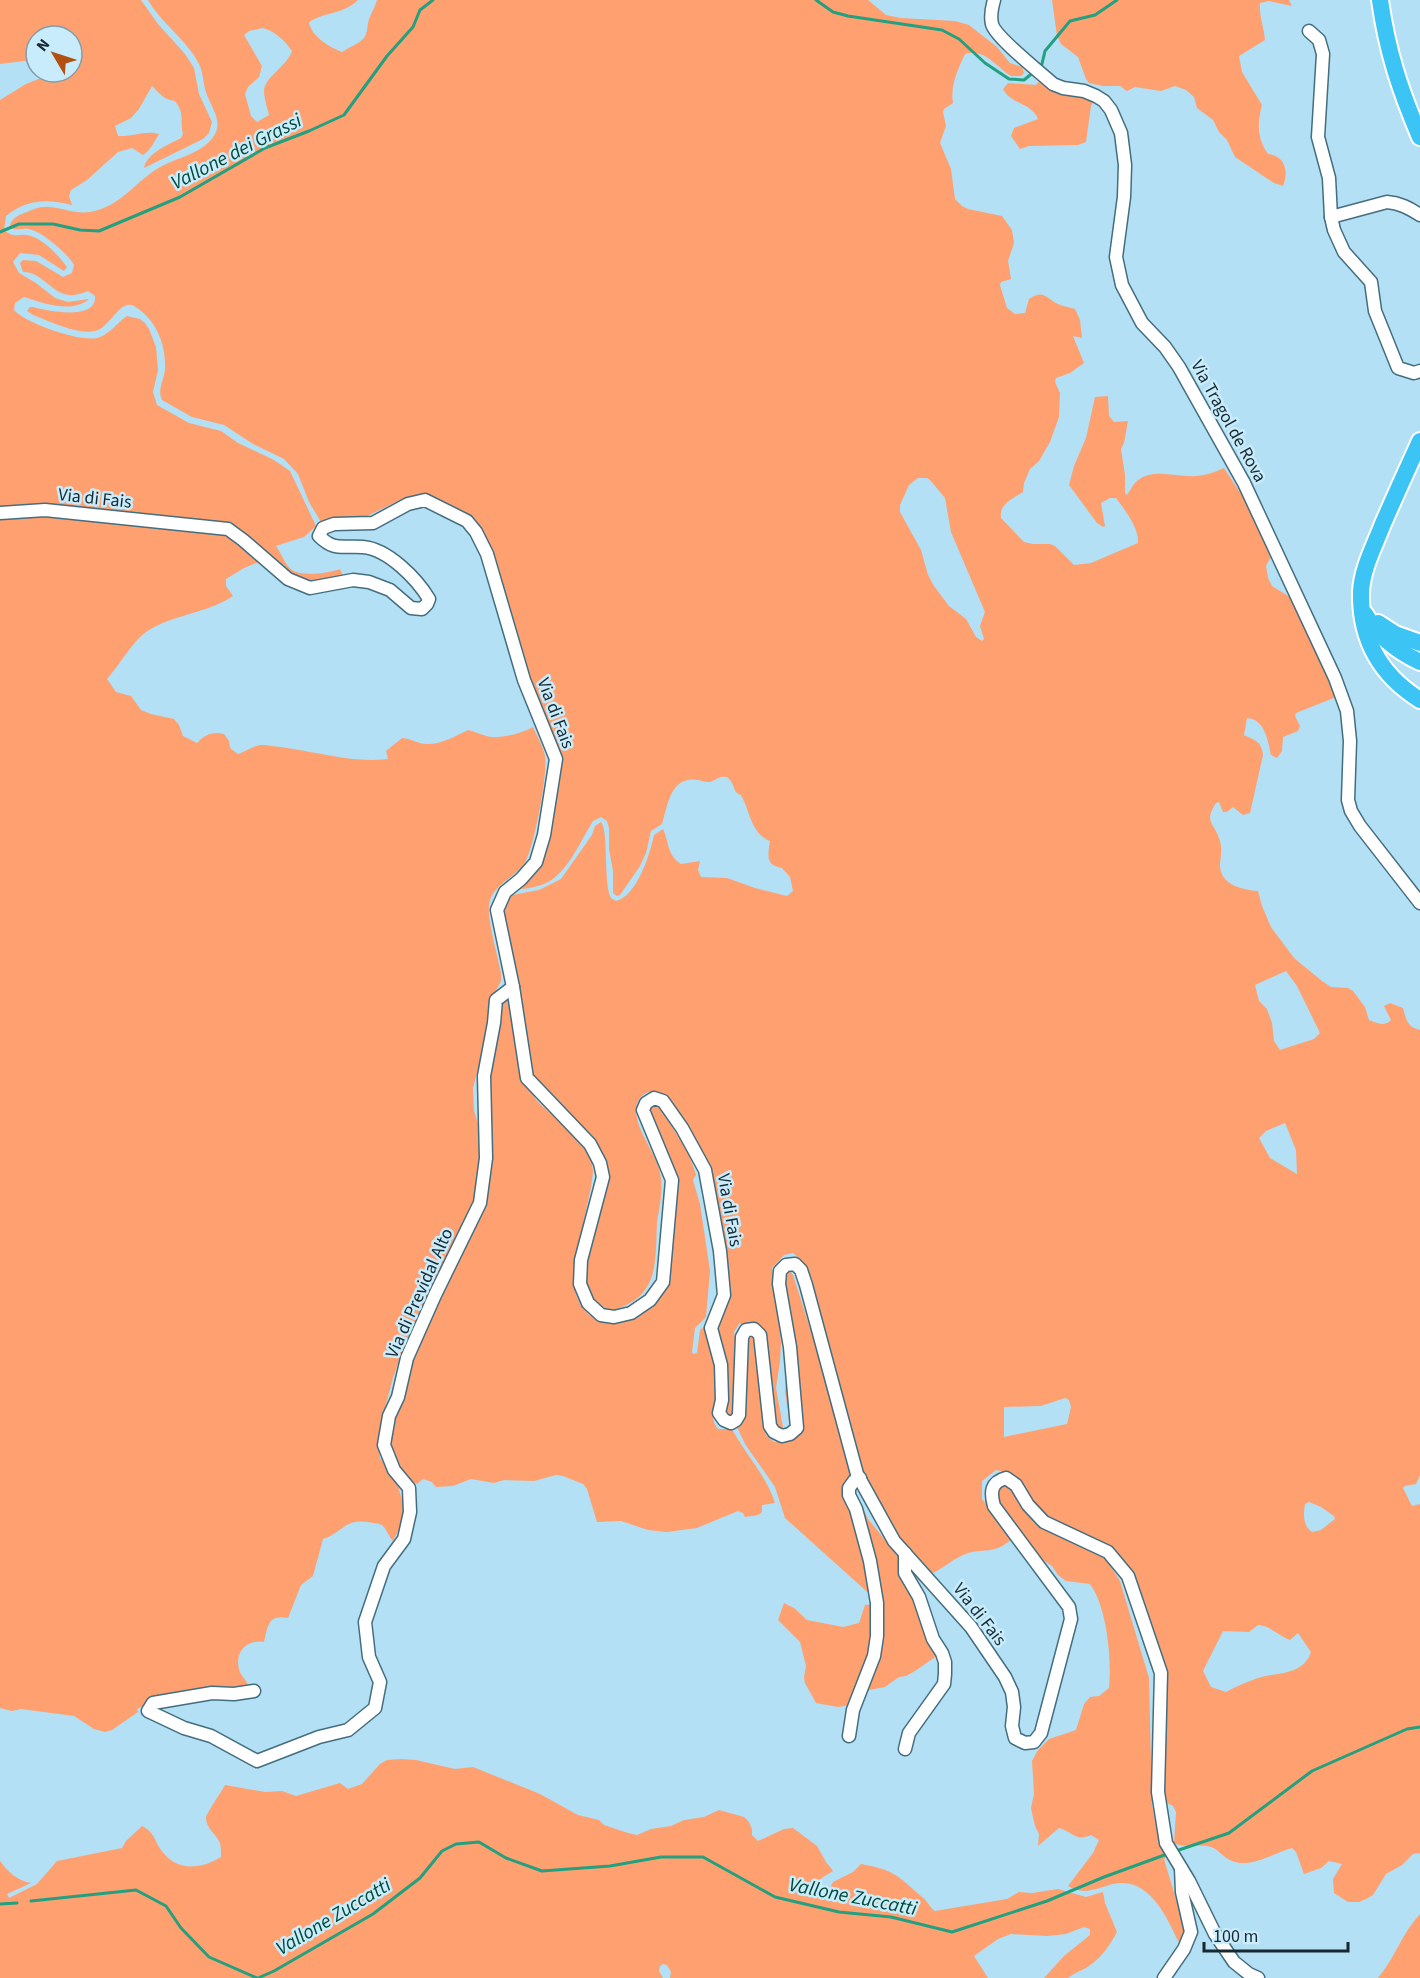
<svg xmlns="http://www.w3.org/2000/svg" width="1420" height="1978" viewBox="0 0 1420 1978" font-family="'Source Sans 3',sans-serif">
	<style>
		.green { fill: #ffa070; fill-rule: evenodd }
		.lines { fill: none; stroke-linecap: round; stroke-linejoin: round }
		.stream { stroke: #23a07f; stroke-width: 3 }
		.minor-casing { stroke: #446e7f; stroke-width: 15 }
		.highway-casing { stroke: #fff; stroke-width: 20 }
		.minor { stroke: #fff; stroke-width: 12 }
		.highway { stroke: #3cc4f5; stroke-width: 16 }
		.labels { text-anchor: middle; stroke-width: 5; stroke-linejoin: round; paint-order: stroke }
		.street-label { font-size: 18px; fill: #172830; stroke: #c8ecfc }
		.water-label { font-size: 20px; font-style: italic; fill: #024835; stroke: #c8ecfc }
	</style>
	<rect width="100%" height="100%" fill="#b3e0f4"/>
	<!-- green -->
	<g class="green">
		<path d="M 0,0 L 141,0 L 158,24 L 185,54 L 194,68 L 199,94 L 212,122 L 209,133 L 203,139 L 144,168 C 147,153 168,145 181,138 L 183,134 C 180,120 185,114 175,101 C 164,100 159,93 152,86 L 139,109 L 131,118 L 115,126 L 118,136 C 133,137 145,130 159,134 C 154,142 151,150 143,155 L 132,148 L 118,152 L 87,180 L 71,190 L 69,196 L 72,205 C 47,199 28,199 6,216 L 4,230 C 16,240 19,232 31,236 C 44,240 59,256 67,267 L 64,271 L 39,255 L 20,253 L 13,262 L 19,273 L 36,283 L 55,298 L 68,302 L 89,299 C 72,314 43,303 24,297 L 15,303 L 14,310 C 25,323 79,342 97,338 C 109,335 118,322 127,316 L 140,319 L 145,323 L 149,329 L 156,347 L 158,370 L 153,392 L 157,405 L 189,423 L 221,431 L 238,443 L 274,460 L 290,471 L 316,526 L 304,537 L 276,546 C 281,553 285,565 292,570 C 303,577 329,573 340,569 L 344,578 L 312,583 L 295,579 L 244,535 L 0,508 L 0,100 L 26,84 L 46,76 L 50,72 L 72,72 L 72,36 L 36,36 L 36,62 L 24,61 L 0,64 Z"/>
		<path d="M 148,0 L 358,0 C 344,14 325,12 309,22 C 311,36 329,47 342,52 C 349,47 359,44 364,38 C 368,32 367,25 369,19 C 372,12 375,7 377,0 L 868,0 L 886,15 L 901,18 L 955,21 L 969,25 L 997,47 L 1010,63 L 1022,67 L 1024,73 L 1021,76 L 1011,76 C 996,67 985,48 965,54 C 958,69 950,86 953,103 L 944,109 L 943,112 L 946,126 L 940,143 L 951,169 L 955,199 L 962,206 L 968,209 L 1002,216 L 1012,230 L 1014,243 L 1008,261 L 1011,279 L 1001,282 L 1000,285 L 1007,308 L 1015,314 L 1025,313 L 1029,299 C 1043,290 1044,296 1056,303 C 1061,306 1069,307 1075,309 L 1080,320 L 1082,338 L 1073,336 L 1084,363 L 1070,373 L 1056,378 L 1055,382 L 1060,393 L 1059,417 L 1050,442 L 1039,461 L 1030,469 L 1024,483 L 1023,492 C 1012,499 999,504 1001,518 L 1024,542 L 1033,544 L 1050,544 L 1055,546 L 1074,565 L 1091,563 L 1138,543 C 1139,528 1125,510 1116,498 L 1110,498 L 1101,503 L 1105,526 L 1103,527 L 1097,523 L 1069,485 L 1074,466 L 1086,438 L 1095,397 L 1108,396 L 1109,416 L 1114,422 L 1128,421 L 1124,443 L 1121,449 L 1125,475 L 1125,493 L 1127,495 C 1130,491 1132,486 1135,483 C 1151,466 1177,478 1196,476 C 1206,475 1216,472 1224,468 L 1249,506 L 1273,553 L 1266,566 L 1268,578 L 1272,586 L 1295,600 L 1336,697 L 1296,713 L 1295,716 L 1300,726 L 1298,731 L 1283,737 L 1282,751 L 1277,758 L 1271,755 C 1268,741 1265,719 1247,718 L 1244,735 C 1254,740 1262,741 1263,755 L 1250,813 L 1243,815 L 1233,807 L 1227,812 L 1223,812 L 1219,802 L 1216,803 C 1203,823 1215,823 1220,841 C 1222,848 1221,856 1220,864 C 1219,885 1243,890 1258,891 L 1262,906 L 1271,927 L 1294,958 L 1322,981 L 1331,987 L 1348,988 L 1353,991 L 1365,1007 L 1369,1020 C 1376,1023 1385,1027 1391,1020 L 1384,1006 L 1390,1003 L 1403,1008 C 1406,1019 1407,1027 1420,1030 L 1420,1475 L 1416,1484 L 1405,1486 L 1403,1488 L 1412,1506 L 1420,1504 L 1420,1854 L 1418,1853 L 1413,1854 L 1402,1865 L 1386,1874 L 1373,1895 L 1366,1899 L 1359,1902 L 1348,1902 L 1334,1893 L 1333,1879 L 1342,1864 L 1329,1861 L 1321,1868 L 1304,1874 L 1296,1852 L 1292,1848 C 1273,1853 1249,1870 1230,1860 C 1223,1857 1218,1849 1211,1847 C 1199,1843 1184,1849 1174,1843 L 1176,1812 L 1173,1806 L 1160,1799 L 1159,1683 L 1118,1562 L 1039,1513 L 1010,1473 L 996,1470 L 982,1481 L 982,1499 L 1012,1539 C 991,1557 984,1546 963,1555 C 950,1561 940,1571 926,1576 L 907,1553 L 865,1482 L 802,1264 L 800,1259 L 793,1253 L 784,1255 L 772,1268 L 781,1342 L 780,1361 L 776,1388 L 783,1427 L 781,1430 L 775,1430 L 755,1325 L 751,1323 L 739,1324 L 734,1332 L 737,1351 L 732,1414 L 730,1418 L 726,1419 L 715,1338 L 721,1299 L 706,1178 L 661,1095 C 650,1087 637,1095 636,1109 C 636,1132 656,1152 660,1173 C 664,1189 659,1207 657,1223 C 655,1256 660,1291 624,1306 C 617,1309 610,1311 602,1311 L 582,1289 L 601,1161 L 531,1075 L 511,984 L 502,897 L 539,890 L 561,879 L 592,835 L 595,826 L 601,822 C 609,831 603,884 611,898 L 616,901 C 637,896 650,854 654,835 L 663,829 C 669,842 667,855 681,864 L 700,861 L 698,870 L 701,877 L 727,878 L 755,888 L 787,896 L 793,891 L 790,877 L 782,868 C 765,865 768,855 770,841 C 752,834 750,813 743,799 C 740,792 741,797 736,792 C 733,787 732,779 726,777 C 719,775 714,782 708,782 C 705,782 702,781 699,780 C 670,775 668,805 662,824 L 651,831 L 646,853 L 640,866 L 620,895 L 617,896 L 613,893 L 613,871 L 609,849 L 609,828 L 607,821 L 601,817 L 593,821 C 581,840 567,875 544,884 C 532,889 519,889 506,891 L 535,860 L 553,760 L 478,535 L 416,496 L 402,499 L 365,517 L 321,522 L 309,502 L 298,474 L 284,459 L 253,444 L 224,425 L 192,417 L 162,400 C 157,389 164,381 165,369 C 166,344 156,319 134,306 C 120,298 110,328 95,331 C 77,335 49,321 33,315 L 27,311 L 30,307 L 33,307 C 47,311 97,321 95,296 L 88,291 C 82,293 75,296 69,295 C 51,293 41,271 23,272 L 20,263 L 23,260 L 36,261 L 63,277 L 72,273 L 74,265 C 68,254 45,234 32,230 C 26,227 19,230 13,229 L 10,225 C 13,217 19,215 27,212 C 34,209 41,206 49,207 C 63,208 75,214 90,212 C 121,207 136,180 162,166 C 177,158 198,154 210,141 C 225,125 214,112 207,95 C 203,86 204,74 199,64 C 187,40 162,24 148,0 ZM 263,28 C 275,31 285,41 292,51 C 287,66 266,76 264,90 C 264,98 267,107 269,115 L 257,122 L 251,116 L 245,94 L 248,87 L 259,77 L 262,66 L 244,35 L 249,31 ZM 918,478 L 927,478 L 930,480 L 945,498 L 951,532 L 985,612 L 980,626 L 984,639 L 982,641 L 976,637 L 966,619 L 949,606 L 934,586 L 928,575 L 921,550 L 900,512 L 900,505 L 909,485 ZM 1286,971 L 1297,986 L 1320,1033 L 1314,1039 L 1280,1050 L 1274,1041 L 1272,1023 L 1267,1009 L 1259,1001 L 1255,985 ZM 1285,1123 L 1296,1150 L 1297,1174 L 1270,1158 L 1259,1138 L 1266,1131 ZM 1065,1398 L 1069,1400 L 1071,1407 L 1067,1424 L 1004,1437 L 1004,1407 L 1041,1406 ZM 1309,1502 L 1321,1507 L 1334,1516 L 1335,1519 L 1321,1530 L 1312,1532 C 1303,1526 1303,1514 1305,1504 ZM 1258,1625 C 1271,1626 1279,1636 1290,1640 L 1298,1633 L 1311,1652 C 1303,1676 1277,1672 1258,1678 C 1247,1682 1237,1686 1226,1692 L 1211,1687 L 1203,1671 L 1223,1631 L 1249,1632 Z"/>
		<path d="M 1052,0 L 1289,0 L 1292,6 L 1269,1 L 1260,3 C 1259,17 1264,27 1265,40 L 1239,56 L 1242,72 L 1262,105 C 1257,124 1257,138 1268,154 C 1285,156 1289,171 1283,186 L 1274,183 L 1235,157 L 1227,140 L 1219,132 L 1213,120 L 1197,108 L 1194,97 L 1186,90 L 1175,86 L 1161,91 L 1135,87 L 1127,91 L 1120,86 L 1103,86 L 1089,83 L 1086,79 L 1078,57 L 1061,44 L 1057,36 Z"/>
		<path d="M 1041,79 L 1095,99 L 1091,106 L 1086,142 L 1078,145 L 1029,146 L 1020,149 L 1011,136 L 1014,128 L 1038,119 C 1032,103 1010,104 1003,89 L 1008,83 L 1036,85 Z"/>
		<path d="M 0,516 L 58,516 L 228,535 L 261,561 L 244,568 L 226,579 L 226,586 L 233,596 C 206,614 173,614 146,632 C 134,640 118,667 107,679 L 116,692 L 131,696 L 141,710 L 151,714 L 174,719 L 179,725 L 183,736 L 197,743 C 205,735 212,731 224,734 L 229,741 L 230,748 L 238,754 C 245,752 253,746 260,745 C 269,745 278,747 287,748 C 321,753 354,763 388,759 L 386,751 L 402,738 C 412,739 419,744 426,744 C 440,745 456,736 468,730 C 476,732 484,736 491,737 C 505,738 522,733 533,727 C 537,736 543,746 545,756 C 548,773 534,850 524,864 C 514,878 491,886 489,905 C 487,919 498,957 501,973 L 501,981 L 494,994 L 489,1026 L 473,1088 L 474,1110 L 483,1143 L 477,1194 L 459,1238 L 420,1310 L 405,1343 L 393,1378 L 380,1426 L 378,1445 L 380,1458 L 398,1486 L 404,1507 L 404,1519 L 393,1541 C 388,1536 387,1529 382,1525 C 378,1523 372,1523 367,1522 C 344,1519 342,1533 323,1539 L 313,1576 L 301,1585 L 288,1618 C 268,1614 268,1626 264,1642 C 246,1639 233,1653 240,1672 C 242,1677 246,1679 248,1685 L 246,1686 L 153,1701 L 137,1709 L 138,1712 L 112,1730 L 105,1732 L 94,1729 L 74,1716 L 21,1709 L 12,1711 L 0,1708 Z"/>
		<path d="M 507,998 L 518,1053 L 527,1085 L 537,1101 L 581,1143 L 592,1162 L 593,1172 L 591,1187 L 576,1257 L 573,1281 L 576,1295 L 581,1306 L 589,1315 L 603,1320 L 629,1314 L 657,1286 L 668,1179 L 645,1108 L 654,1103 L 659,1106 L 689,1154 L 696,1175 L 693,1180 L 700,1204 L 710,1271 L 706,1317 L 695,1328 L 692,1352 L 693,1354 L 697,1353 L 700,1330 L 705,1326 C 706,1341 713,1354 715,1368 C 717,1377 717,1388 717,1397 C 717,1410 708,1417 718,1429 L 732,1429 C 745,1454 767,1476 775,1503 L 762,1505 L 762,1512 L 758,1515 L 745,1517 L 743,1513 L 738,1511 L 697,1528 L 667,1532 L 648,1530 L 621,1521 L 597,1522 L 587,1489 L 583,1484 L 563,1476 L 556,1475 L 534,1481 L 504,1480 L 494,1483 L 471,1479 L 453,1486 L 436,1487 L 432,1482 L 423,1479 L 417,1484 L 401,1477 L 384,1445 L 393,1400 L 483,1194 L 480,1114 L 496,1000 Z"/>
		<path d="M 789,1269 L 793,1275 L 821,1363 L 846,1460 L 851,1480 L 847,1498 L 874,1598 L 785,1518 L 775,1487 L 745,1444 L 736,1425 L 745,1348 L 750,1332 L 753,1337 L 764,1429 L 766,1435 L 774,1442 C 783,1442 785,1438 791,1432 L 785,1391 L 787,1369 L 782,1277 Z"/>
		<path d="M 1006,1480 L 1021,1504 L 1097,1553 L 1107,1561 L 1120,1581 L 1149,1678 L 1152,1805 L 1155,1821 L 1167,1856 L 1164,1859 L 1185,1930 L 1182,1943 L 1178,1941 C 1166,1915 1148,1876 1113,1884 C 1097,1888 1085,1896 1068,1886 L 1093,1853 L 1099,1840 L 1091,1835 C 1076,1842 1073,1832 1059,1828 L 1038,1846 L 1039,1834 L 1035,1826 L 1031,1808 L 1034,1794 L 1032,1761 L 1038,1750 L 1049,1739 L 1076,1730 L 1084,1704 L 1090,1697 L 1099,1696 L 1109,1688 C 1112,1660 1107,1607 1090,1584 L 1066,1581 L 1058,1575 L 1052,1566 L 1030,1551 L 989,1488 Z"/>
		<polygon points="853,1488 868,1519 898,1556 899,1568 913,1594 938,1655 915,1671 906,1676 899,1677 885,1687 869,1690 866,1684 878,1646"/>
		<polygon points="784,1603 794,1608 807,1620 843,1627 859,1623 865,1605 874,1604 873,1645 851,1705 838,1707 816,1703 805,1683 804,1677 806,1666 800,1642 778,1620"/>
		<path d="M 401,1759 L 416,1760 L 455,1769 L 473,1767 L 540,1794 L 578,1815 L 599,1820 L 604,1825 L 628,1833 L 637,1835 L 651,1829 L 671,1826 L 684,1820 L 704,1817 L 719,1810 L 744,1817 L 749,1822 L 752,1829 L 752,1835 L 758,1841 L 784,1829 L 793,1828 L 817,1846 L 826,1862 L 833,1871 C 822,1878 815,1880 814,1894 L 818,1897 L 827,1895 L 833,1882 L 853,1872 L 861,1864 C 895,1870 898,1876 922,1897 C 928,1901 929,1907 935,1911 L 1007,1899 L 1019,1892 L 1032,1893 L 1058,1889 L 1086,1897 L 1103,1892 L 1105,1903 L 1117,1932 C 1110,1945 1102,1957 1089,1966 C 1082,1971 1077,1971 1068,1978 L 1044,1978 L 1064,1956 L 1090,1935 L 1090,1929 L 1084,1927 L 1066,1934 L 1047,1936 L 1011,1934 L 998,1939 L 974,1956 L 988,1978 L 670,1978 L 671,1972 L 667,1965 L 663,1964 L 660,1966 L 659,1971 L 663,1978 L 0,1978 L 0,1861 C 8,1872 18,1881 31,1883 L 7,1894 L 9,1898 L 37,1884 L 57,1861 L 122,1848 L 126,1841 L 142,1826 C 153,1832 153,1836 159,1847 C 174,1872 200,1870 221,1857 C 221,1853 221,1847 220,1843 C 216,1834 206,1828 206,1818 C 206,1814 222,1791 225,1785 L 265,1792 L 282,1791 L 296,1796 L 340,1783 L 348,1789 L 362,1784 L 380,1764 L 387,1760 Z"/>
		<path d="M 1420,1914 L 1420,1978 L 1378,1978 C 1395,1958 1402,1933 1420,1914 Z"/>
	</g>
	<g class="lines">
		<!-- stream -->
		<g class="stream">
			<polyline points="816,0 833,12 848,16 942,30 959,39 985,63 1009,79 1024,80 1035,71"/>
			<polyline points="1041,68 1045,51 1070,21 1095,15 1117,0"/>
			<polyline points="0,232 19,224 53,224 80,230 99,231 180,197 265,148 309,131 344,115 387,56 413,27 420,10 433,0"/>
			<polyline points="1176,1851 1229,1833 1312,1771 1407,1729 1420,1727"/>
			<polyline points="31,1901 136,1890 166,1906 181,1928 209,1957 257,1978"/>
			<polyline points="0,1904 17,1903"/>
			<polyline points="258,1978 274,1971 373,1914 420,1878 442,1851 456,1844 479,1842 506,1858 542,1871 610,1866 661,1857 703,1857 775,1897 839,1912 891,1917 952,1932 1047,1901 1104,1877 1170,1853"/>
		</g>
		<!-- minor casing -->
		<g class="minor-casing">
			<g id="minor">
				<path d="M 994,0 C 992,7 990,16 992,24 C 995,37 1041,73 1053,84 L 1063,88 L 1084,91 L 1096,96 L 1104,101 L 1111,110 L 1121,133 L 1125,165 L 1124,197 L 1116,257 L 1122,285 L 1142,323 L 1165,347 L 1179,367 L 1244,483 L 1335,678 L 1347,711 L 1350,741 L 1348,800 L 1351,811 L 1360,826 L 1420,903"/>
				<polyline points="1309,31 1319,40 1323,54 1318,137 1329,178 1331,217 1334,230 1344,252 1371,282 1375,311 1398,368 1414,373 1420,371"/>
				<path d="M 1331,217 L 1387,202 C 1400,203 1409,208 1420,215"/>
				<path d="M 0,513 L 45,510 L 228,529 L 243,540 L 288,579 L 310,588 L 353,580 L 369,582 L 390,590 L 411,608 L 422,609 L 427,604 L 429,599 C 417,579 388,549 363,547 C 343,545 335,552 319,536 L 323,528 L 334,524 L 373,523 L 408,504 L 425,500 L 467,521 L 476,532 L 487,554 L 524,680 L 556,759 L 544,835 L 536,862 L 521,879 L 505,892 L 497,910 L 513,987 L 527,1078 L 590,1144 L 600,1163 L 603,1177 L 581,1260 L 580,1284 L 588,1303 L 601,1315 L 614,1317 L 631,1313 L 650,1300 L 663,1282 L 672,1180 L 643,1110 L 646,1103 L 654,1098 L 663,1101 L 682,1128 L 705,1170 L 720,1251 L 724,1295 L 711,1328 L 721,1365 L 722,1400 L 719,1413 L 724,1420 L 731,1423 L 736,1420 L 739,1415 L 742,1337 L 746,1330 L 754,1329 L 760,1335 L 770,1426 L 774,1432 L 782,1436 L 790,1434 L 797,1428 L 790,1347 L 779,1284 L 780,1271 L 786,1265 L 795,1264 L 801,1270 L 806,1285 L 857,1474 L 894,1541 L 971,1627 L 1005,1677 L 1012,1692 L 1014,1707 L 1012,1726 L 1015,1738 L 1025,1743 L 1034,1742 L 1041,1733 L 1071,1619 L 1069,1607 L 994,1506 C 990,1492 991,1482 1006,1478 L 1016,1485 L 1028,1505 L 1044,1522 L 1108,1552 L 1128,1576 L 1161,1673 L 1158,1792 L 1166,1843 L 1189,1881 L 1215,1934 L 1234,1962 L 1249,1974 L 1258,1978"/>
				<polyline points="905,1553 905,1573 919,1597 933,1639 942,1653 945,1662 945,1674 944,1684 909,1733 905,1749"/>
				<polyline points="254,1691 234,1694 212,1693 153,1703 148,1711 184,1728 211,1736 257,1761 319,1737 348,1730 375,1708 380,1682 369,1657 365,1622 384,1566 404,1539 410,1512 409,1488 394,1470 384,1445 389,1416 398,1397 407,1358 435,1295 480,1203 486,1158 484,1076 494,1023 496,1000 513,987"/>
				<polyline points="849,1736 853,1710 874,1656 877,1636 877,1603 870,1561 856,1509 849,1495 849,1488 854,1481 860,1478"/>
				<polyline points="1164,1978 1184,1949 1191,1932 1182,1892 1181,1868"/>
			</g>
		</g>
		<!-- highway casing -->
		<g class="highway-casing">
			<g id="highway">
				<path d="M 1380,0 C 1387,51 1400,90 1420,137"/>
				<path d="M 1420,441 C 1407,470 1394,498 1382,526 C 1374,547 1362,569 1361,592 C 1360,640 1380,675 1420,700"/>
				<path d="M 1365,614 C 1378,637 1397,651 1420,662"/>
				<polyline points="1378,623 1395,634 1420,643"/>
			</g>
		</g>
		<!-- minor -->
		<use href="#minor" class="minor"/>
		<!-- highway -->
		<use href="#highway" class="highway"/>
	</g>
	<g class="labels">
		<!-- street labels -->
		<g class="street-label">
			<text transform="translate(1229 421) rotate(61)" y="6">Via Tragol de Rova</text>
			<text transform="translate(95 498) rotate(6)" y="6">Via di Fais</text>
			<text transform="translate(556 713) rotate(69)" y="6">Via di Fais</text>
			<text transform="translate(730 1210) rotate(80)" y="6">Via di Fais</text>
			<text transform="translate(419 1293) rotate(-66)" y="6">Via di Previdal Alto</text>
			<text transform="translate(980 1614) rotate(52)" y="6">Via di Fais</text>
		</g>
		<!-- water labels -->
		<g class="water-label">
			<text transform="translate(236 151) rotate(-27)" y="7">Vallone dei Grassi</text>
			<text transform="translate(853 1896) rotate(11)" y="7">Vallone Zuccatti</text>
			<text transform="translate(333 1916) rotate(-31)" y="7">Vallone Zuccatti</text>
		</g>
	</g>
	<!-- north arrow -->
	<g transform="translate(54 54) rotate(309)"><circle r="28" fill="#c8ecfc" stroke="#819eaa" stroke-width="1.5"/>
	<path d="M0-4.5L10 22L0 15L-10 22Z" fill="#b15010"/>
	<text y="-9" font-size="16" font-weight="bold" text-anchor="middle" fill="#172830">N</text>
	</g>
	<!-- scale -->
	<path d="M1204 1942v9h144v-9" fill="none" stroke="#172830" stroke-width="3"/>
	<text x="1213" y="1942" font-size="18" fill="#172830" stroke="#c8ecfc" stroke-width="4.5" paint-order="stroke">100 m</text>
</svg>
